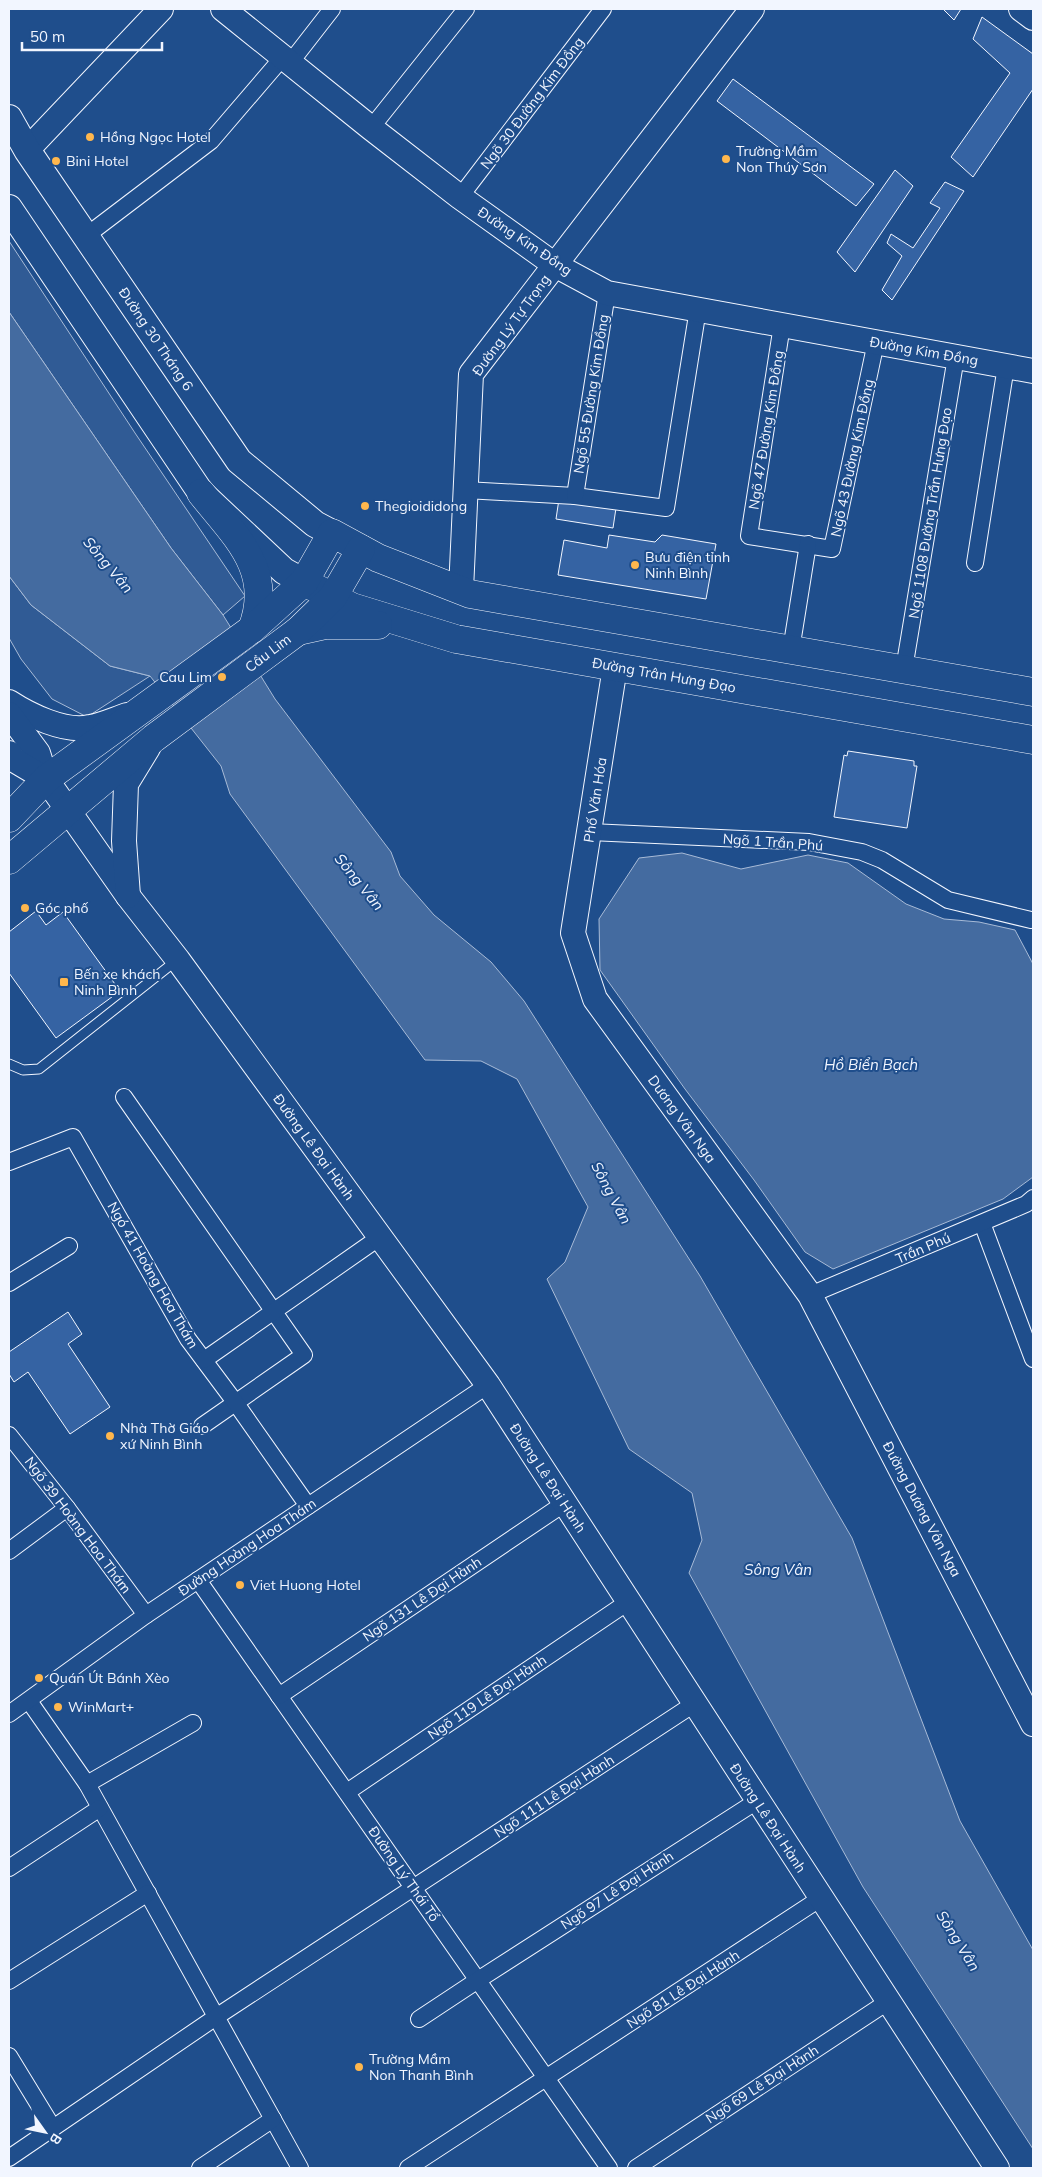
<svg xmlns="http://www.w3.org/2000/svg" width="1042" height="2177" viewBox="0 0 1042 2177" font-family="Mulish,sans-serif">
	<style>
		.green { fill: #305b95; stroke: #a8bbd7 }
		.water { fill: #446ba0; stroke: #a8bbd7 }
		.building { fill: #3563a3; stroke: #f2f6ff }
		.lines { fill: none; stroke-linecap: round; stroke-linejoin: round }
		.lane-casing { stroke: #f2f6ff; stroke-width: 11 }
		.street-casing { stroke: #f2f6ff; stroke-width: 18 }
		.secondary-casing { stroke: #f2f6ff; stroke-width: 26 }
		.primary-casing { stroke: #f2f6ff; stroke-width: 28 }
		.highway-casing { stroke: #f2f6ff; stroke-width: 29 }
		.lane { stroke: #1f4e8c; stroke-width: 9 }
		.street { stroke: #1f4e8c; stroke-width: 16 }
		.secondary { stroke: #1f4e8c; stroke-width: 24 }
		.primary { stroke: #1f4e8c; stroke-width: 26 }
		.highway { stroke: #1f4e8c; stroke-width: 28 }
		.poi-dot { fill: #ffb74d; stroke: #1f4e8c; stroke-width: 2 }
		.labels { text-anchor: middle; stroke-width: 4; stroke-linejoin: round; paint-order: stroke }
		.street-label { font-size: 14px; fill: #f2f6ff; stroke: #1f4e8c }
		.poi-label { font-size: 14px; fill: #f2f6ff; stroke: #1f4e8c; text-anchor: start }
		.water-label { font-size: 15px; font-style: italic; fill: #f2f6ff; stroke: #1f4e8c }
	</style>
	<rect width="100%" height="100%" fill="#1f4e8c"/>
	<!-- green -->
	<g class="green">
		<polygon points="9,241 135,433 245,596 223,615 171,548 9,312"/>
		<polygon points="9,576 31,605 110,666 150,676 87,717 52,699 21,659 9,638"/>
	</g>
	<!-- water -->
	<g class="water">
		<polygon points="9,312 171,548 223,615 275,699 391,852 400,876 434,915 491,962 524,1001 700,1276 852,1538 960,1821 1033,1950 1033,2149 863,1887 689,1573 702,1540 692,1493 629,1449 547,1279 565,1262 588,1207 517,1079 481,1061 425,1060 230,794 221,766 150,676 110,666 31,605 9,576"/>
		<polygon points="682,853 741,869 808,855 848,863 906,904 944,919 979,922 1015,930 1033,964 1033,1177 1003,1199 833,1269 805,1252 754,1180 685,1089 600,970 599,919 639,858"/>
	</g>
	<!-- building -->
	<g class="building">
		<polygon points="945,9 961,9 954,20 944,10"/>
		<polygon points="982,17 1033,54 1033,89 973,177 951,157 1010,73 973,39"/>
		<polygon points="733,79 874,184 856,206 717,101"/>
		<polygon points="895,170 913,186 855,272 837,252"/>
		<polygon points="945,182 964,191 892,300 882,290 902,256 887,243 891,234 913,248 940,208 930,203"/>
		<polygon points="559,499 616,508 613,528 556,519"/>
		<polygon points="609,535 655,542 662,535 716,544 706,599 558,575 564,540 607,548"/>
		<polygon points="848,751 914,761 914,766 917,766 907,828 834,817 844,755 847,756"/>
		<polygon points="36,911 46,925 63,912 120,991 56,1038 9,973 9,932"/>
		<polygon points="68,1312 82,1334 68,1344 110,1407 70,1434 28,1372 14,1382 9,1374 9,1352"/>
	</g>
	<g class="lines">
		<!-- lane casing -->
		<g class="lane-casing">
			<polyline id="lane" points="9,1064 23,1070 39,1069 177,960"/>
		</g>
		<!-- street casing -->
		<g class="street-casing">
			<g id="street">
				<polyline points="290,63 332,9"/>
				<polyline points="371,128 466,9"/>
				<polyline points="460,197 603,9"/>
				<polyline points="86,236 211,141 283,57"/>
				<polyline points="782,325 749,536 832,549 876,342"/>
				<polyline points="465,490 575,496 666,508 698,309"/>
				<polyline points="575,496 607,293"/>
				<polyline points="975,563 1006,366"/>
				<polyline points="791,650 808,544"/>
				<polyline points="904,669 956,357"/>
				<polyline points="590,832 809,842 862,852 882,860 948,900 1031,920"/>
				<polyline points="124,1097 304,1355 202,1426"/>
				<polyline points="9,1162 73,1137 188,1339 235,1402 308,1506"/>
				<polyline points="982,1223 1033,1359"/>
				<polyline points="9,1283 69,1246"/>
				<polyline points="810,1295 1026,1204 1033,1198"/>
				<polyline points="204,1360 380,1237"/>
				<polyline points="9,1435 67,1508 146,1615"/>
				<polyline points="9,1551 67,1508"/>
				<polyline points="198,1580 609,2168"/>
				<polyline points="279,1696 565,1503"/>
				<polyline points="29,1701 87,1784 300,2168"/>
				<polyline points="9,1714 146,1615 488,1385"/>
				<polyline points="87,1784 193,1723"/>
				<polyline points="347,1792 628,1602"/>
				<polyline points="9,1868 100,1808"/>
				<polyline points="9,1981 148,1893"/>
				<polyline points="419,2019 478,1980 757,1801"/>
				<polyline points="9,2056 53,2128"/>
				<polyline points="9,2158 216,2017 694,1704"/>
				<polyline points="200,2168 273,2119"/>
				<polyline points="408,2168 821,1898"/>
				<polyline points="636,2168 889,2001"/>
			</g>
		</g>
		<!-- secondary casing -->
		<g class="secondary-casing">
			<g id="secondary">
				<polyline points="223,9 371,128 460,197 555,265 607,293 1033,371"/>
				<polyline points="1021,9 1033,18"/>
				<polyline points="27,150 161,9"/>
				<polyline points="461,590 471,374 752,9"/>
				<polyline points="615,667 573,933 595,999 810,1295 1033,1724"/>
				<path d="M 9,702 C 29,715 65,733 90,727 C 102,725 115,719 127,715"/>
				<polyline points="9,714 38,753 46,779 128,896 178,960 488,1385 997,2168"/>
				<polyline points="9,753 14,760 46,779"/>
				<polyline points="128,896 124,841 126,784 148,748"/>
			</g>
		</g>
		<!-- primary casing -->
		<g class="primary-casing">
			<g id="primary">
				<polyline points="9,118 27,150 239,461 315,524 332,533"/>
				<polyline points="9,208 201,493 284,571 304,582"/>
			</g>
		</g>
		<!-- highway casing -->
		<g class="highway-casing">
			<g id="highway">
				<path d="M 201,493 C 235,536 275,570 252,629"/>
				<polyline points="304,582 352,607 456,639 1033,740"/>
				<polyline points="298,631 325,625 378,625"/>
				<polyline points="9,818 46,779 252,629 304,582 332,533 378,558 470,594 1033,692"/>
				<polyline points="9,860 154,738 298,631 333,597 361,549"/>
			</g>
		</g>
		<!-- lane -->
		<use href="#lane" class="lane"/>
		<!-- street -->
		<use href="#street" class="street"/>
		<!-- secondary -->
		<use href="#secondary" class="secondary"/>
		<!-- primary -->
		<use href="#primary" class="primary"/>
		<!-- highway -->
		<use href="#highway" class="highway"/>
	</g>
	<!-- markers -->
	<g class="poi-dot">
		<circle cx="90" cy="137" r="5"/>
		<circle cx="726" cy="159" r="5"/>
		<circle cx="56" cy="161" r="5"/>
		<circle cx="365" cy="506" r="5"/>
		<circle cx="635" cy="565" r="5"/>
		<circle cx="222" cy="677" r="5"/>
		<circle cx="25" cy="908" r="5"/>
		<rect x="59" y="977" width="10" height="10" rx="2.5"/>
		<circle cx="110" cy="1436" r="5"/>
		<circle cx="240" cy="1585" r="5"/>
		<circle cx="39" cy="1678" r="5"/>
		<circle cx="58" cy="1707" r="5"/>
		<circle cx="359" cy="2067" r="5"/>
	</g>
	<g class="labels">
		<!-- street labels -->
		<g class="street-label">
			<text transform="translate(532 103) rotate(-53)" y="5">Ngõ 30 Đường Kim Đồng</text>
			<text transform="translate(525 241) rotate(34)" y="5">Đường Kim Đồng</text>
			<text transform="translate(511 325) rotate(-54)" y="5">Đường Lý Tự Trọng</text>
			<text transform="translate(156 339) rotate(56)" y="5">Đường 30 Tháng 6</text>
			<text transform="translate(924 351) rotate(10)" y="5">Đường Kim Đồng</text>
			<text transform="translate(591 394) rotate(-81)" y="5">Ngõ 55 Đường Kim Đồng</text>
			<text transform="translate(766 430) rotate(-81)" y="5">Ngõ 47 Đường Kim Đồng</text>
			<text transform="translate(852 458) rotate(-78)" y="5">Ngõ 43 Đường Kim Đồng</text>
			<text transform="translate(930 513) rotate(-81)" y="5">Ngõ 1108 Đường Trần Hưng Đạo</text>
			<text transform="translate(268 653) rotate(-37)" y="5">Cầu Lim</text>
			<text transform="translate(664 675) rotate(10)" y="5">Đường Trân Hưng Đạo</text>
			<text transform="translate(595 800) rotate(-81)" y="5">Phố Văn Hóa</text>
			<text transform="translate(773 842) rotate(4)" y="5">Ngõ 1 Trần Phú</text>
			<text transform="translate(682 1119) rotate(54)" y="5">Dương Vân Nga</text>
			<text transform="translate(314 1147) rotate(54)" y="5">Đường Lê Đại Hành</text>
			<text transform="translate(923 1248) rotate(-23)" y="5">Trần Phú</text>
			<text transform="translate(153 1275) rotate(60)" y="5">Ngó 41 Hoàng Hoa Thám</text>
			<text transform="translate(548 1478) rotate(57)" y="5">Đường Lê Đại Hành</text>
			<text transform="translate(922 1509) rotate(62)" y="5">Đường Dương Vân Nga</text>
			<text transform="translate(78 1525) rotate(53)" y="5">Ngõ 39 Hoàng Hoa Thám</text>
			<text transform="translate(247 1547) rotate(-34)" y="5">Đường Hoàng Hoa Thám</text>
			<text transform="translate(422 1599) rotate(-34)" y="5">Ngõ 131 Lê Đại Hành</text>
			<text transform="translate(487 1697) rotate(-34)" y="5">Ngõ 119 Lê Đại Hành</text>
			<text transform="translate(554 1796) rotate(-33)" y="5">Ngõ 111 Lê Đại Hành</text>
			<text transform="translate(768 1818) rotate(57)" y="5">Đường Lê Đại Hành</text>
			<text transform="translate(404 1874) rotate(55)" y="5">Đường Lý Thái Tổ</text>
			<text transform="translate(617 1890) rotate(-33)" y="5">Ngõ 97 Lê Đại Hành</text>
			<text transform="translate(683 1989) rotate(-33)" y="5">Ngõ 81 Lê Đại Hành</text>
			<text transform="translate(762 2084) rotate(-33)" y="5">Ngõ 69 Lê Đại Hành</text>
		</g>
		<!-- poi labels -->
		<g class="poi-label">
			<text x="100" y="142">Hồng Ngọc Hotel</text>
			<text x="736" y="156">Trường Mầm<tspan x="736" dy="16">Non Thúy Sơn</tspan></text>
			<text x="66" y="166">Bini Hotel</text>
			<text x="375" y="511">Thegioididong</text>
			<text x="645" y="562">Bưu điện tỉnh<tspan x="645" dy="16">Ninh Bình</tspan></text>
			<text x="212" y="682" text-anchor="end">Cau Lim</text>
			<text x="35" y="913">Góc phố</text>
			<text x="74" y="979">Bến xe khách<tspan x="74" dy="16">Ninh Bình</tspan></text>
			<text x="120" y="1433">Nhà Thờ Giáo<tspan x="120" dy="16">xứ Ninh Bình</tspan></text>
			<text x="250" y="1590">Viet Huong Hotel</text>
			<text x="49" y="1683">Quán Út Bánh Xèo</text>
			<text x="68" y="1712">WinMart+</text>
			<text x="369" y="2064">Trường Mầm<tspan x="369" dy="16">Non Thanh Bình</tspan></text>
		</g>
		<!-- water labels -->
		<g class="water-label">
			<text transform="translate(108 565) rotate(50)" y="5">Sông Vân</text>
			<text transform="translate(359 882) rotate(51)" y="5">Sông Vân</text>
			<text x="871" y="1070">Hồ Biển Bạch</text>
			<text transform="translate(611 1193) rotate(62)" y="5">Sông Vân</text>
			<text x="778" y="1575">Sông Vân</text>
			<text transform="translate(958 1941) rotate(58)" y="5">Sông Vân</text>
		</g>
	</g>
	<!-- border -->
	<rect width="1042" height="2177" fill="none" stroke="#f2f6ff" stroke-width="20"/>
	<!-- north arrow -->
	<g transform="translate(45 2132) rotate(123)" stroke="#1f4e8c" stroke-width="4" paint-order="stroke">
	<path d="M0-4L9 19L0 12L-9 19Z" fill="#f2f6ff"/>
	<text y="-8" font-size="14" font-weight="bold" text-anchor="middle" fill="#f2f6ff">B</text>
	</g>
	<!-- scale -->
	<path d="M22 42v8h140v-8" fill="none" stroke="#f2f6ff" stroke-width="2.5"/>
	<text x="30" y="42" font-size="15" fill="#f2f6ff" stroke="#1f4e8c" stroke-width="4" paint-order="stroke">50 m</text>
</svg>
